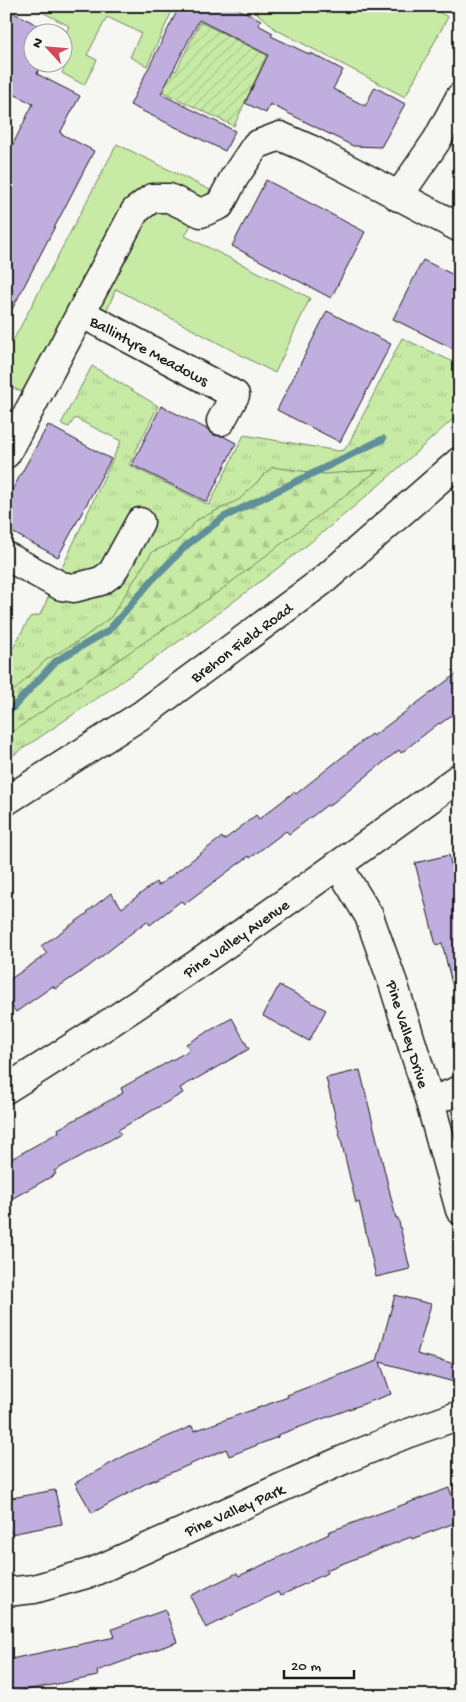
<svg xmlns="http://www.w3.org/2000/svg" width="466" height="1702" viewBox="0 0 466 1702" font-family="'Gochi Hand',sans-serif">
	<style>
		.grass { fill: url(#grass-tufts); stroke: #728460 }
		.forest { fill: url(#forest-firs); stroke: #728460 }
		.park { fill: #c7eba5; stroke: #728460 }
		.garden { fill: url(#garden-furrows); stroke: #728460 }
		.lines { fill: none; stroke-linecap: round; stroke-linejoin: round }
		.stream { stroke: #608e99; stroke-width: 7 }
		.building { fill: #bfaede; stroke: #1c1c1c }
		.street-casing { stroke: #1c1c1c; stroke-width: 31 }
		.secondary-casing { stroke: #1c1c1c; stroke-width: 31 }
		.street { stroke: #f6f6f2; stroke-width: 28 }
		.secondary { stroke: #f6f6f2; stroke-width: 28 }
		.labels { text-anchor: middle; stroke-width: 4.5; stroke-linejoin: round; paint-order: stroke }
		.street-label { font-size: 16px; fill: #1c1c1c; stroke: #f6f6f2 }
	</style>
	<defs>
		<pattern id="grass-tufts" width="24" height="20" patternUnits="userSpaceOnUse" patternTransform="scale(1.25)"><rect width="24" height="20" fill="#c7eba5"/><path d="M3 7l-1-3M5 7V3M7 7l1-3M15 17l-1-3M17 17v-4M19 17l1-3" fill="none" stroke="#aac98d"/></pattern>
		<pattern id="forest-firs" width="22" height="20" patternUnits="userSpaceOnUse" patternTransform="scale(1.25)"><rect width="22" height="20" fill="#c7eba5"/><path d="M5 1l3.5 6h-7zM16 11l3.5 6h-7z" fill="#aac98d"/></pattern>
		<pattern id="garden-furrows" width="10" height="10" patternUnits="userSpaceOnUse" patternTransform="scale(1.25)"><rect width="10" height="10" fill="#c7eba5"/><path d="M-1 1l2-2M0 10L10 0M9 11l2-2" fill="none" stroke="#aac98d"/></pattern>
	</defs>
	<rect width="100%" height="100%" fill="#f6f6f2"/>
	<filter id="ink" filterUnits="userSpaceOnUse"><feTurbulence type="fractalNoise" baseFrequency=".02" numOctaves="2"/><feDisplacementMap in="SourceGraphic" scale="10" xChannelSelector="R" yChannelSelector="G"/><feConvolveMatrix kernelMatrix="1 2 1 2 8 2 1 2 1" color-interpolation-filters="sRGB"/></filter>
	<g filter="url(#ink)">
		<!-- grass -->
		<path class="grass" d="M 402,338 L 460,365 L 460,413 C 426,443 393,474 358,503 C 248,597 126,679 6,760 L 6,661 L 30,617 L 40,615 L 121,441 L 75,418 L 69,427 L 61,424 L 92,366 L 158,406 L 129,465 L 209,505 L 244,435 L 338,451 L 344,450 L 349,443 Z"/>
		<!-- forest -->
		<polygon class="forest" points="272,467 324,474 378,470 221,590 6,736 6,698 46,660 83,638 111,617 152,552 179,540 197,520 240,499"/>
		<!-- park -->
		<g class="park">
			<polygon points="31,6 162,6 172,11 147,66 130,57 141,33 107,17 87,55 97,60 84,85 62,73 69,57 62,53 63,40 69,26"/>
			<polygon points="256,6 427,6 448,17 405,97 275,29 267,21 254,11"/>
			<polygon points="117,144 210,190 185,236 310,298 275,373 116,289 104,317 78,305 30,395 6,385 6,354"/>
		</g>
		<!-- garden -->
		<polygon class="garden" points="200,22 267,55 234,126 144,83 154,61 176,71"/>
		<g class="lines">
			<!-- stream -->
			<polyline class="stream" points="6,715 56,661 108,631 153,579 187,545 224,517 383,439"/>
		</g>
		<!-- building -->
		<g class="building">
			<polygon points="172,6 233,6 261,20 258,25 273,33 271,36 311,55 311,53 343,70 333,89 365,106 375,87 405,104 381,147 353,146 270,104 266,113 245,103 268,55 199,20 161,94 235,131 225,151 130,105 178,9"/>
			<polygon points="6,9 51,32 32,32 32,62 42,62 37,74 80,96 60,133 94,151 6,321 6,158 33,104 6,90"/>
			<polygon points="266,180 365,232 331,298 232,246"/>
			<polygon points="423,260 460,278 460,352 393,319"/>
			<polygon points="327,311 391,344 340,442 277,410"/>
			<polygon points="161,406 207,429 214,435 223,436 236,443 207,502 132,465"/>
			<polygon points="48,425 111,459 58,557 6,529 6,501"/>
			<polygon points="460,671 460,709 440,724 439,723 401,753 399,750 329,806 327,805 289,834 286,831 250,858 249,856 184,904 181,901 150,925 147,921 88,967 55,989 53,986 16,1012 6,998 6,982 47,954 41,946 88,913 87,912 111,893 122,908 156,882 158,886 222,837 224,840 256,815 259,819 294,792 296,794 371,734 373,736"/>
			<polygon points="449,855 456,886 460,885 460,988 453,988 442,943 436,945 415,863"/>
			<polygon points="279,985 326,1010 309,1041 263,1016"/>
			<polygon points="232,1018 249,1049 180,1088 183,1093 118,1130 121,1134 54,1171 56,1174 6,1202 6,1162 59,1132 58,1129 123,1093 121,1088 190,1050 186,1044"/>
			<polygon points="360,1070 396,1218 398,1218 410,1269 376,1277 359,1202 356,1203 326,1078"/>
			<polygon points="395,1295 431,1304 417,1354 459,1365 454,1382 380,1362 391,1394 278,1435 278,1437 229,1456 226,1449 147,1483 92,1513 75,1483 128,1454 192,1426 194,1431 288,1397 287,1395 377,1361"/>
			<polygon points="449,1488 460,1517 460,1521 412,1539 411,1537 326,1570 327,1573 280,1596 278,1592 206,1628 190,1596 237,1573 239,1576 329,1534 328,1532"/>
			<polygon points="55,1490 62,1524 11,1534 6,1513 6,1499"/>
			<polygon points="165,1610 177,1642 97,1671 98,1676 6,1694 6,1660 115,1637 112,1629"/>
		</g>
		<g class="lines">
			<!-- street casing -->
			<g class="street-casing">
				<g id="street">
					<polyline points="398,197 437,140 460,97"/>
					<path id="s1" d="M 81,313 L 235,395 L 221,421"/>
					<polyline points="6,454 135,211 152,198 169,198 201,213 220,205 234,178 256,145 280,136 310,149 460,228"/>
					<polyline points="6,556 61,586 74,588 101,581 112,573 140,522"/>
					<path id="s2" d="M 338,865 L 369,916 L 394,986 L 430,1102 L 460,1210"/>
					<path id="s3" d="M 6,1089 C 162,993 311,885 460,777"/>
					<polyline points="430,1102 460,1090"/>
					<path id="s4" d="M 6,1592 L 34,1589 L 93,1572 L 343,1460 L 406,1434 L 460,1415"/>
				</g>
			</g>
			<!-- secondary casing -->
			<g class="secondary-casing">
				<g id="secondary">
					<path id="s5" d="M 6,801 L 143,714 L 325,579 L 460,461"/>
				</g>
			</g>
			<!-- street -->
			<use href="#street" class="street"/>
			<!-- secondary -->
			<use href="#secondary" class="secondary"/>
		</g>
	</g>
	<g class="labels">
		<!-- street labels -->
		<g class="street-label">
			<text dy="6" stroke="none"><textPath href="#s1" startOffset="78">Ballintyre Meadows</textPath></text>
			<text dy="6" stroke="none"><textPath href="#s5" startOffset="284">Brehon Field Road</textPath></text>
			<text dy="6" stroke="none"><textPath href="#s3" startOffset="275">Pine Valley Avenue</textPath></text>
			<text dy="6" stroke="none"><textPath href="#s2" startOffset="184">Pine Valley Drive</textPath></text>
			<text dy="6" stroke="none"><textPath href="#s4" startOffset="244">Pine Valley Park</textPath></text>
		</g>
	</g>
	<!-- margin -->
	<rect width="466" height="1702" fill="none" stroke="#f6f6f2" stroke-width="25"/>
	<rect x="12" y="12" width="441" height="1677" fill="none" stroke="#1c1c1c" stroke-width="2" filter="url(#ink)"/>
	<!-- north arrow -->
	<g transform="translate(48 48) rotate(296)"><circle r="24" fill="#f6f6f2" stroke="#9f9f9c"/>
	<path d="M0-4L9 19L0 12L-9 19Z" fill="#d1495b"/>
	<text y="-8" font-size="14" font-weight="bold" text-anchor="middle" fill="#1c1c1c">N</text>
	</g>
	<!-- scale -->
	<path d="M284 1670v8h70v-8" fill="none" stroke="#1c1c1c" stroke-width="2.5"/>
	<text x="291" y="1670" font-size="15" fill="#1c1c1c" stroke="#f6f6f2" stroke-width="4" paint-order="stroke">20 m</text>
</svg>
